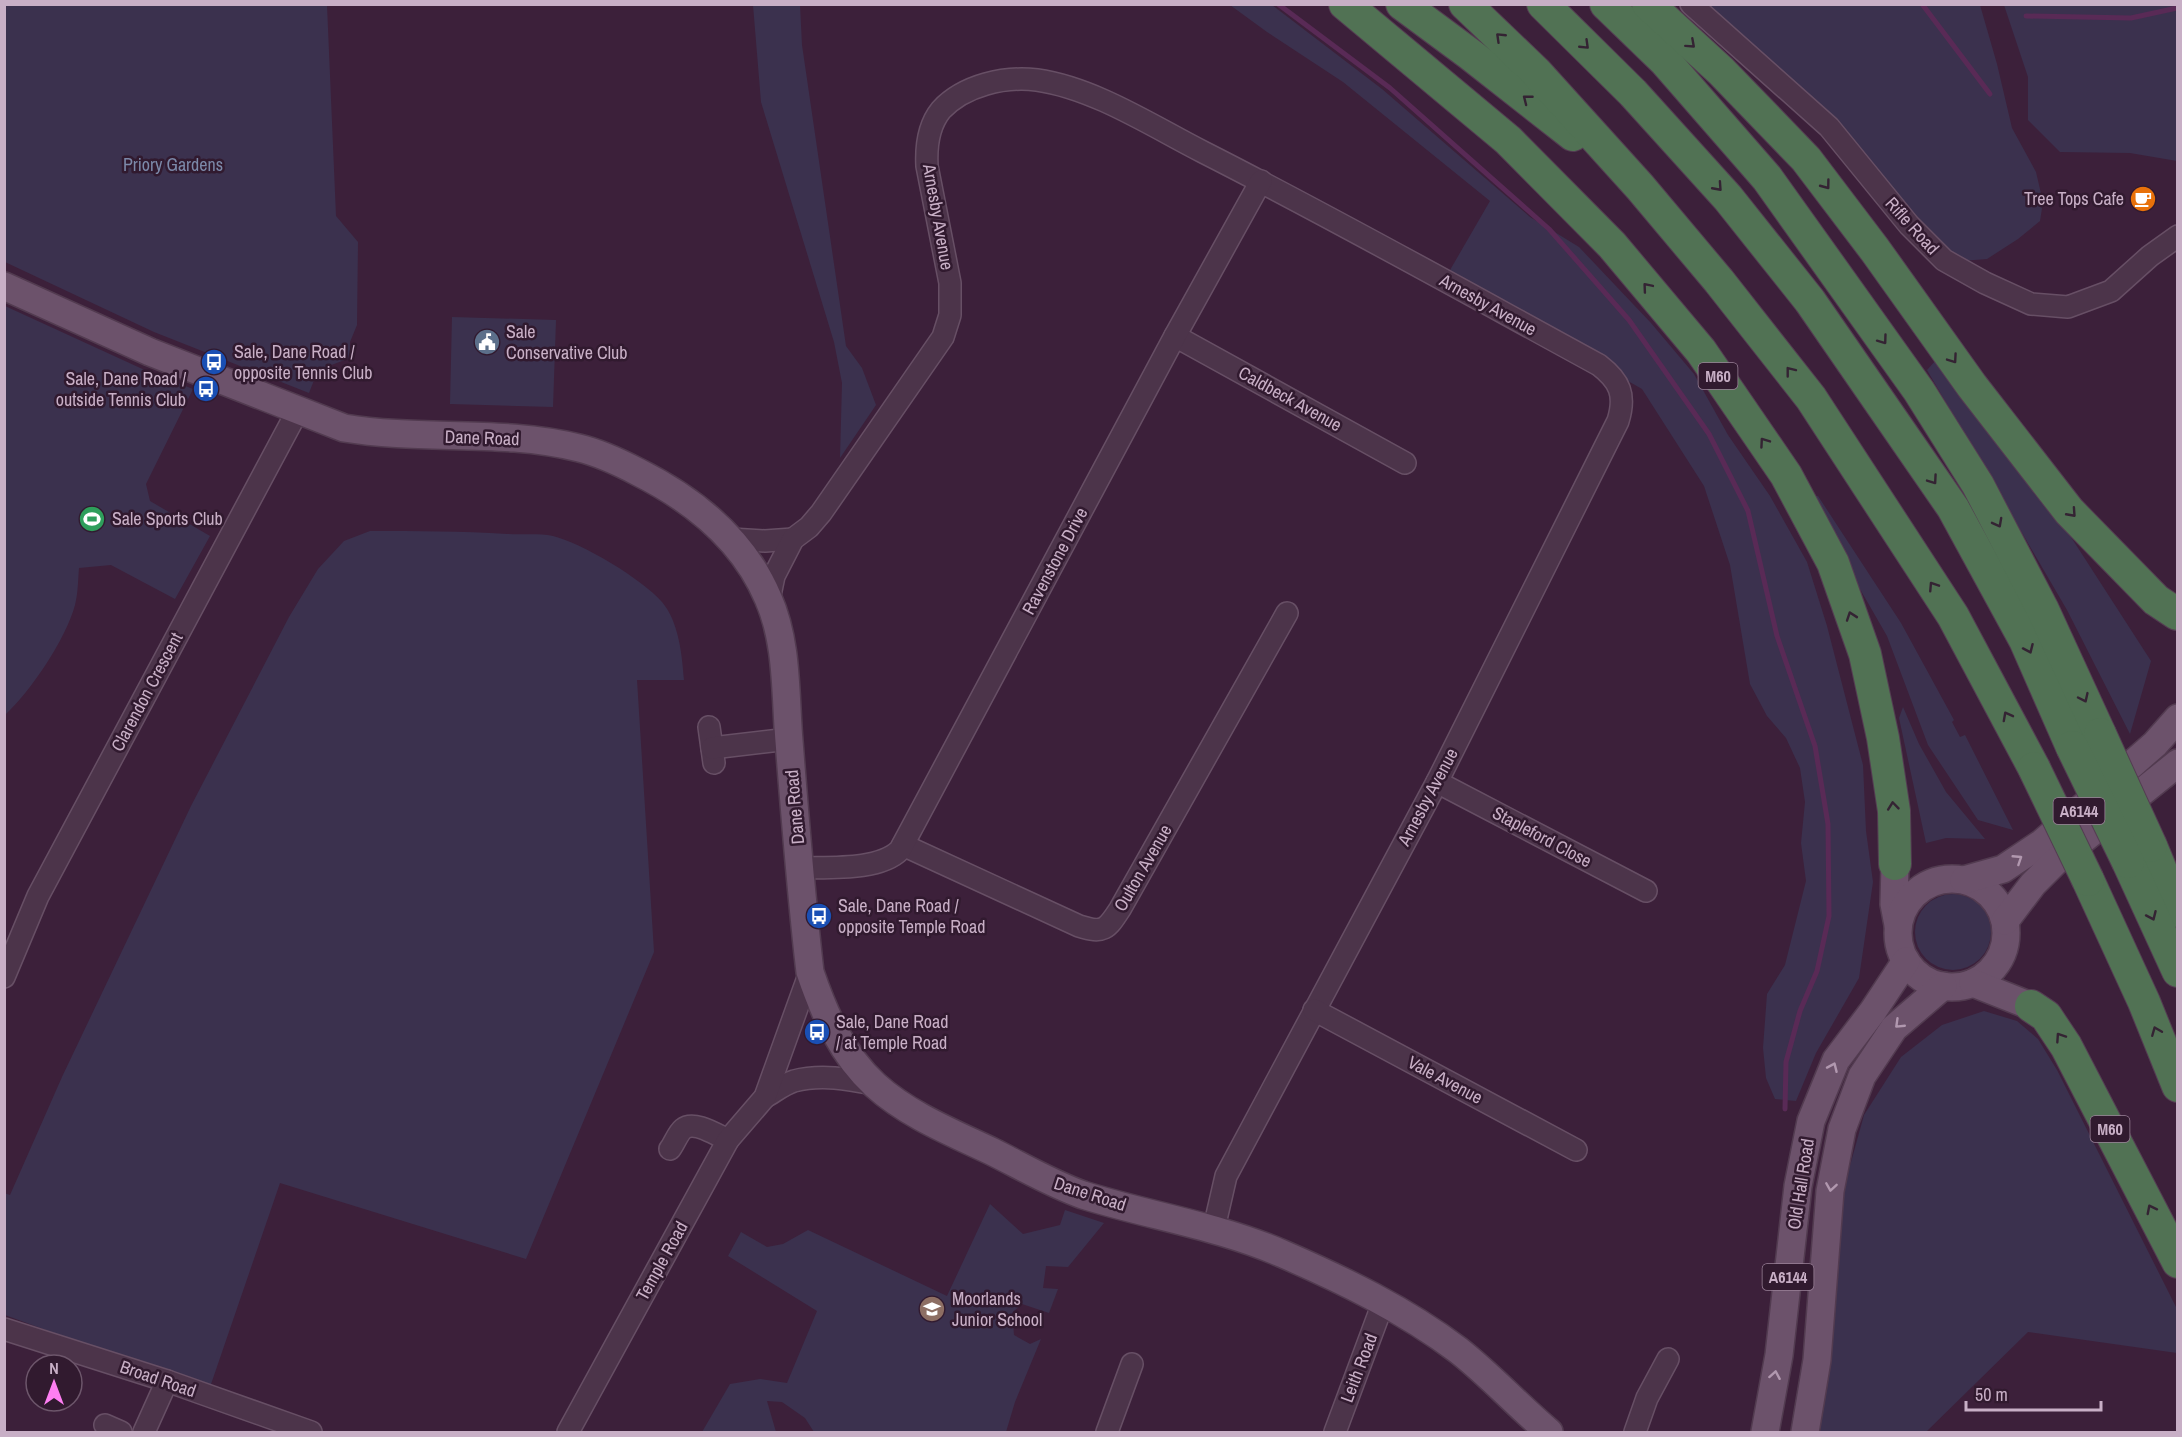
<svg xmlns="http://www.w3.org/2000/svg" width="2182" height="1437" viewBox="0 0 2182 1437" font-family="'Archivo Narrow',sans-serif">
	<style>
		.green { fill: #3b314e }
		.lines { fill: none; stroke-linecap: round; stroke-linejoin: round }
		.stream { stroke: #592a56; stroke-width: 5 }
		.minor-casing { stroke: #674f65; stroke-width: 24 }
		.major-casing { stroke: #523b50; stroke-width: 30 }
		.highway-casing { stroke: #543c52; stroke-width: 34 }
		.minor { stroke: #4c344a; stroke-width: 21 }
		.major { stroke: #6c526b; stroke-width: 27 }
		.highway { stroke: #517254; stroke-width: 32 }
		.highway-bridge-casing { stroke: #543c52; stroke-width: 34; stroke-linecap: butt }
		.highway-bridge { stroke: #517254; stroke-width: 32 }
		.oneway { stroke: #342333 }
		.oneway2 { stroke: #b198af }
		.labels { text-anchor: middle; stroke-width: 5; stroke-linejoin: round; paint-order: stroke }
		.shield { fill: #311a2f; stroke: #9b8299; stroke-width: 1.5 }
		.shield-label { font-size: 16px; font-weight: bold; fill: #c8afc6 }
		.park-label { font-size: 18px; fill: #7c89a9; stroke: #311a2f }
		.poi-label { font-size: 18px; fill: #c8afc6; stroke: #311a2f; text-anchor: start }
		.street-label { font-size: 18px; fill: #c8afc6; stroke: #311a2f }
	</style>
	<rect width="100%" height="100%" fill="#3c203a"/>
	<!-- green -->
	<g class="green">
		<polygon points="4,5 327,5 336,216 358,242 357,325 350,342 350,358 318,370 309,393 154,332 5,262"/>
		<polygon points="753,5 800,5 802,45 846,346 862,368 876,405 840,458 842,383 834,342 761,102"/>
		<polygon points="1230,5 1272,5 1382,89 1530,217 1579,247 1651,323 1694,374 1728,435 1770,496 1807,562 1827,626 1863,765 1866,831 1873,882 1859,978 1816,1053 1796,1101 1775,1099 1766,1078 1763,1048 1767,994 1785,965 1806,881 1801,843 1805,802 1800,768 1786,738 1767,716 1750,684 1730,565 1704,486 1642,389 1446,277 1490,201 1343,82 1267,32"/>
		<polygon points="1708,5 1980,5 1997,64 2012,128 2036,172 2043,202 2040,221 2018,239 1987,259 1961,261 1937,244 1830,121"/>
		<polygon points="2004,5 2177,5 2177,161 2130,153 2060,152 2028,120 2028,77"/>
		<path d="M 5,306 L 149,372 L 193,389 L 146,484 L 150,501 L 210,536 L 175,599 L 111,565 L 79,568 C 78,581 78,593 75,605 C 66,639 30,692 5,715 Z"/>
		<polygon points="452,317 556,320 553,407 450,404"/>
		<polygon points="1937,359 2058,517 2151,661 2130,734 2067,610 1927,370"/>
		<polygon points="1818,496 1901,623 1954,720 1952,722 1960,737 1965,735 2013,830 1978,820 1928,745 1887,636 1807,497"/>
		<path d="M 370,531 C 416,531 461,531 507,534 C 522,535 539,533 553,536 C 582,543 642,579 662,602 C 679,622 682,655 684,680 L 637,680 L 654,952 L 526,1259 L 280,1183 L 209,1390 L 5,1315 L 4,1193 L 10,1195 L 62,1077 L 191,806 L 289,617 L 318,569 L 344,541 Z"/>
		<polygon points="1903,707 1919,744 1946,792 1985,839 1946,838 1926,843 1899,718"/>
		<circle cx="1953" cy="932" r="38"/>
		<polygon points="1984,1011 2017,1021 2038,1039 2057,1070 2177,1309 2177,1353 2028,1332 1926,1432 1820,1432 1838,1209 1864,1115 1901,1057 1942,1025"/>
		<polygon points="990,1204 1023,1234 1060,1225 1065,1210 1104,1223 1068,1267 1046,1266 1043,1288 1058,1289 1049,1313 1022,1304 1012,1313 1014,1335 1030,1344 1041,1339 1015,1402 1006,1432 814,1432 805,1418 782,1402 767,1401 776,1432 702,1432 730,1384 760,1379 787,1383 817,1311 728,1256 741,1232 767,1247 783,1244 808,1230 947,1296"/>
	</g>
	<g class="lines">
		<!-- stream -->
		<g class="stream">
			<polyline points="1278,4 1390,88 1549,229 1629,320 1709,434 1748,511 1777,636 1815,746 1828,824 1829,916 1817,971 1800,1011 1786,1062 1785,1109"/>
			<polyline points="1922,4 1990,94"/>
			<polyline points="2026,16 2131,18 2177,8 2177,4"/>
		</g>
		<!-- minor casing -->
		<g class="minor-casing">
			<g id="minor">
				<polyline points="1691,4 1829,127 1909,225 1944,260 1985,283 2031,304 2068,307 2111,291 2150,256 2178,236"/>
				<polyline points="1175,336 1405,463"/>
				<polyline points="731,539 765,541 793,539"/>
				<path d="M 769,600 L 774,576 L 793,539 L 809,527 L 821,513 L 943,337 L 950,315 L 950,283 L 927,166 C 926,147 928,126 941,110 C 964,85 1005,76 1037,80 C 1094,88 1152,126 1203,152 C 1337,220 1467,293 1599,365 C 1620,381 1626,395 1618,421 L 1437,782 L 1226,1176 L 1214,1228"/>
				<polyline points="709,727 714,763"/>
				<polyline points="712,748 789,739"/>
				<polyline points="1437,782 1646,891"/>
				<path d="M 903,845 L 1079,926 C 1104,934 1107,929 1120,909 L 1287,613"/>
				<path d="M 800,868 C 829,867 879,871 900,850 L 1175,336 L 1261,181"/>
				<polyline points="4,977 38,896 298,410"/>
				<polyline points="1314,1010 1576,1150"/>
				<path d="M 765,1097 C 774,1092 784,1084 794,1081 C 821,1074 848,1079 874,1084"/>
				<path d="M 670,1149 C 674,1144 678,1133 683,1129 C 694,1120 717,1135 728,1140"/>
				<polyline points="4,1329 167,1381 311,1432"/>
				<polyline points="105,1425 121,1432"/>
				<polyline points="144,1432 167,1381"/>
				<polyline points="568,1432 728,1140 765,1097 810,972"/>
				<polyline points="1107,1432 1132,1364"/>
				<polyline points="1335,1432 1383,1303"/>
				<polyline points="1635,1432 1647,1398 1668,1359"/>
			</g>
		</g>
		<!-- major casing -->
		<g class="major-casing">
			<g id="major">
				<path d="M 4,286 L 150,352 L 344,428 C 422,441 503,429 579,448 C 600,453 619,462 638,472 C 694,500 743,539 768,598 C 788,643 785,694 789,741 C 795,818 801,895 810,972 C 824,1013 842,1055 875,1085 C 908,1115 953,1133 993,1152 C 1023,1167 1052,1184 1083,1195 C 1150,1216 1219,1226 1283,1254 C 1343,1280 1405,1310 1458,1350 C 1490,1375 1518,1406 1549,1432"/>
				<polyline points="1895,864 1894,904 1898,925"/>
				<circle cx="1952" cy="933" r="54"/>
				<polyline points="1964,880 2003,869 2042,843 2155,744 2178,718"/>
				<polyline points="2005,921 2033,884 2055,862 2178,763"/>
				<polyline points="1973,983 2031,1006"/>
				<polyline points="1765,1432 1779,1355 1798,1186 1811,1121 1836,1060 1873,1011 1906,961"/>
				<polyline points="1805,1432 1817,1360 1830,1191 1842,1129 1862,1076 1894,1028 1943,986"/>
			</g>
		</g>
		<!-- highway casing -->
		<g class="highway-casing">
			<g id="highway">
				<polyline points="1345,4 1508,140 1612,245 1701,351 1786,475 1833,563 1865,654 1883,738 1894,811 1895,864"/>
				<polyline points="1402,4 1471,55 1573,135"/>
				<polyline points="1465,4 1536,72 1640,187 1719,281 1811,398 1953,616 2034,768"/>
				<polyline points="1543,4 1633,93 1728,198 1810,301 1953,508 2025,640 2072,747"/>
				<polyline points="1606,4 1665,61 1767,178 1919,391 1978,485 2043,610 2100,734"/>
				<polyline points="1648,4 1721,71 1806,159 1875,250 1972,386 2069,511 2156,600 2177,614"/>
				<polyline points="2151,846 2178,911"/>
				<polyline points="2128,862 2178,971"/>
				<polyline points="2088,880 2144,1002 2178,1086"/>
				<polyline points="2031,1006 2046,1016 2066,1046 2178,1262"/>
			</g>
		</g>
		<!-- minor -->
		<use href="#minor" class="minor"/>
		<!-- major -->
		<use href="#major" class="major"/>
		<!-- highway -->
		<use href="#highway" class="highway"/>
		<!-- highway-bridge casing -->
		<g class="highway-bridge-casing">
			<g id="highway-bridge">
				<polyline points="2100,734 2151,846"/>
				<polyline points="2072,747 2128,862"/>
				<polyline points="2034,768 2088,880"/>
			</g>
		</g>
		<!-- highway-bridge -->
		<use href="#highway-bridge" class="highway-bridge"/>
	</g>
	<!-- one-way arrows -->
	<defs><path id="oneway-chevron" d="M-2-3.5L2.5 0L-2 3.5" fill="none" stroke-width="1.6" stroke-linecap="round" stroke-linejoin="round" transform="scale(1.5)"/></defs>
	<g class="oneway">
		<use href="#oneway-chevron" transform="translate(1500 37) rotate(-136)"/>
		<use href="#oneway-chevron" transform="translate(1691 44) rotate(42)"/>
		<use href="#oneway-chevron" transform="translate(1585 45) rotate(44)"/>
		<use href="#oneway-chevron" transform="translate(1527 99) rotate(-142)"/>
		<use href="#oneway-chevron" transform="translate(1826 185) rotate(53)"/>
		<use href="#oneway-chevron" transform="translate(1718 187) rotate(48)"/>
		<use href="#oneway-chevron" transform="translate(1647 287) rotate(-130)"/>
		<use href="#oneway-chevron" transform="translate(1883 340) rotate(54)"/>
		<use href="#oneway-chevron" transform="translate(1953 359) rotate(55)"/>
		<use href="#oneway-chevron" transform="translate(1790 371) rotate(-128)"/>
		<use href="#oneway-chevron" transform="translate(1764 442) rotate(-125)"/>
		<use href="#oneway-chevron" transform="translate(1933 480) rotate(55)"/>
		<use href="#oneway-chevron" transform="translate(2072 513) rotate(48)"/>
		<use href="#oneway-chevron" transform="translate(1998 523) rotate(62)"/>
		<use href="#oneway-chevron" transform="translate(1933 586) rotate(-123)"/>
		<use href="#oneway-chevron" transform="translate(1851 616) rotate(-109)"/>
		<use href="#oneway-chevron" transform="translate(2029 649) rotate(66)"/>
		<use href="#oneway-chevron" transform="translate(2084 698) rotate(65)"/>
		<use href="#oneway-chevron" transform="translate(2007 716) rotate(-118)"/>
		<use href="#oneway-chevron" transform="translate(1893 806) rotate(-96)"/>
		<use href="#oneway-chevron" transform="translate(2152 916) rotate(66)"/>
		<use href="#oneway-chevron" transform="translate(2156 1031) rotate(-112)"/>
		<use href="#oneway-chevron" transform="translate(2060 1037) rotate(-124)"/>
		<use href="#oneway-chevron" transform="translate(2151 1209) rotate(-117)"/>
	</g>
	<g class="oneway2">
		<use href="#oneway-chevron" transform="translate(2018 859) rotate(-33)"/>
		<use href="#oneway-chevron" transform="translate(1899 1024) rotate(136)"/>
		<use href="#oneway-chevron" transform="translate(1833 1067) rotate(-66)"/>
		<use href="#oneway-chevron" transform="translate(1831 1187) rotate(99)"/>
		<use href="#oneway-chevron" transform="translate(1775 1375) rotate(-80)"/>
	</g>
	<!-- icons -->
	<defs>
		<g id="cafe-disc" transform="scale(1.35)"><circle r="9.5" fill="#e8710a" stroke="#311a2f"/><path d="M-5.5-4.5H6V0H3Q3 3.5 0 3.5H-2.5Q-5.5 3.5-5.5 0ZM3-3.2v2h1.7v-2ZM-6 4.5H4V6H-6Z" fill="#fff"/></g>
		<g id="civic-disc" transform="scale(1.35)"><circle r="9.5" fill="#5c6f8a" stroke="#311a2f"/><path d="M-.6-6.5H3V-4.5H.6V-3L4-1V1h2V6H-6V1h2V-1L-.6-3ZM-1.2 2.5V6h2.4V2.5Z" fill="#fff"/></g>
		<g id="bus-disc" transform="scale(1.35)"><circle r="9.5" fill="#1a4fb4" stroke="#311a2f"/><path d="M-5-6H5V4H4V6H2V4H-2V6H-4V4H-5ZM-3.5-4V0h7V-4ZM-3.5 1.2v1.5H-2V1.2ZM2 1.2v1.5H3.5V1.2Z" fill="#fff"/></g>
		<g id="stadium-disc" transform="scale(1.35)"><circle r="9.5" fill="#2e9e5b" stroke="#311a2f"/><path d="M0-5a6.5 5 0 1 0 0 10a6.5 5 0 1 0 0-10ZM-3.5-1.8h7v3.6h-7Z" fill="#fff"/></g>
		<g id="school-disc" transform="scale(1.35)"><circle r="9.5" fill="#8d6e63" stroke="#311a2f"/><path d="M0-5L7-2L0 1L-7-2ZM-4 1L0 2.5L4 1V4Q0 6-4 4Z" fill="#fff"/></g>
	</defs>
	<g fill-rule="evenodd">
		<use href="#cafe-disc" x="2143" y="199"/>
		<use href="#civic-disc" x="487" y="342"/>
		<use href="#bus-disc" x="214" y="362"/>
		<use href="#bus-disc" x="206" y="389"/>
		<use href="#stadium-disc" x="92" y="519"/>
		<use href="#bus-disc" x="819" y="916"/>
		<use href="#bus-disc" x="817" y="1032"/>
		<use href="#school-disc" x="932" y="1309"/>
	</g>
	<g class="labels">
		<!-- shield labels -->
		<g class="shield">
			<rect x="1698.5" y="363" width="39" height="26" rx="4.5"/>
			<rect x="2053.5" y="798" width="51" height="26" rx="4.5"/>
			<rect x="2090.5" y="1116" width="39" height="26" rx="4.5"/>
			<rect x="1762.5" y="1264" width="51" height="26" rx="4.5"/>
		</g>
		<g class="shield-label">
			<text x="1718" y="382">M60</text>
			<text x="2079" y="817">A6144</text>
			<text x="2110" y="1135">M60</text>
			<text x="1788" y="1283">A6144</text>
		</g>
		<!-- park labels -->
		<g class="park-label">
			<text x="173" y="171">Priory Gardens</text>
		</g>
		<!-- poi labels -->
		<g class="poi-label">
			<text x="2124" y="205" text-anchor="end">Tree Tops Cafe</text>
			<text x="506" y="338">Sale<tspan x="506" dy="21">Conservative Club</tspan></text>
			<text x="234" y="358">Sale, Dane Road /<tspan x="234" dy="21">opposite Tennis Club</tspan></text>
			<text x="186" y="385" text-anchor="end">Sale, Dane Road /<tspan x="186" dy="21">outside Tennis Club</tspan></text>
			<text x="112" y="525">Sale Sports Club</text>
			<text x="838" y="912">Sale, Dane Road /<tspan x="838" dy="21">opposite Temple Road</tspan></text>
			<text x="836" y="1028">Sale, Dane Road<tspan x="836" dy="21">/ at Temple Road</tspan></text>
			<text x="952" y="1305">Moorlands<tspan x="952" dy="21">Junior School</tspan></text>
		</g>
		<!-- street labels -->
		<g class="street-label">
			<text transform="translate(938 217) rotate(80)" y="6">Arnesby Avenue</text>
			<text transform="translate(1912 226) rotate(48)" y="6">Rifle Road</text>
			<text transform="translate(1488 305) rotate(29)" y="6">Arnesby Avenue</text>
			<text transform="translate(1290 399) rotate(29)" y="6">Caldbeck Avenue</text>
			<text transform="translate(482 438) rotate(2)" y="6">Dane Road</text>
			<text transform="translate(1055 561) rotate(-62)" y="6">Ravenstone Drive</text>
			<text transform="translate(147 692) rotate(-62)" y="6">Clarendon Crescent</text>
			<text transform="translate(1428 797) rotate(-62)" y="6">Arnesby Avenue</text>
			<text transform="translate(795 807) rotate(-95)" y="6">Dane Road</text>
			<text transform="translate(1542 837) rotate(28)" y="6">Stapleford Close</text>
			<text transform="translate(1143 868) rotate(-60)" y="6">Oulton Avenue</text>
			<text transform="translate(1445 1080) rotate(28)" y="6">Vale Avenue</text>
			<text transform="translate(1801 1184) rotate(-81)" y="6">Old Hall Road</text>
			<text transform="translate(1090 1194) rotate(18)" y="6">Dane Road</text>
			<text transform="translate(662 1261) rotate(-61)" y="6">Temple Road</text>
			<text transform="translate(1359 1368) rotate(-69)" y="6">Leith Road</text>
			<text transform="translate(158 1379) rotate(19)" y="6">Broad Road</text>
		</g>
	</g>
	<!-- border -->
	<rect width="2182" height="1437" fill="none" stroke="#c8afc6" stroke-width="12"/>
	<!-- north arrow -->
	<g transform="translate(54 1383)"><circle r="28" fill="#311a2f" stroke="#6d566b" stroke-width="1.5"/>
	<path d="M0-4.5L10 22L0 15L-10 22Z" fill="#fe7ef2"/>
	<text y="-9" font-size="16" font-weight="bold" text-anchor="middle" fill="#c8afc6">N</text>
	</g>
	<!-- scale -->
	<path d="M1966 1401v9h135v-9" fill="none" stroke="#c8afc6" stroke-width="3"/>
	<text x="1975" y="1401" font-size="18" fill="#c8afc6" stroke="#311a2f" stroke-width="4.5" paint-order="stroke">50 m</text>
</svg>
